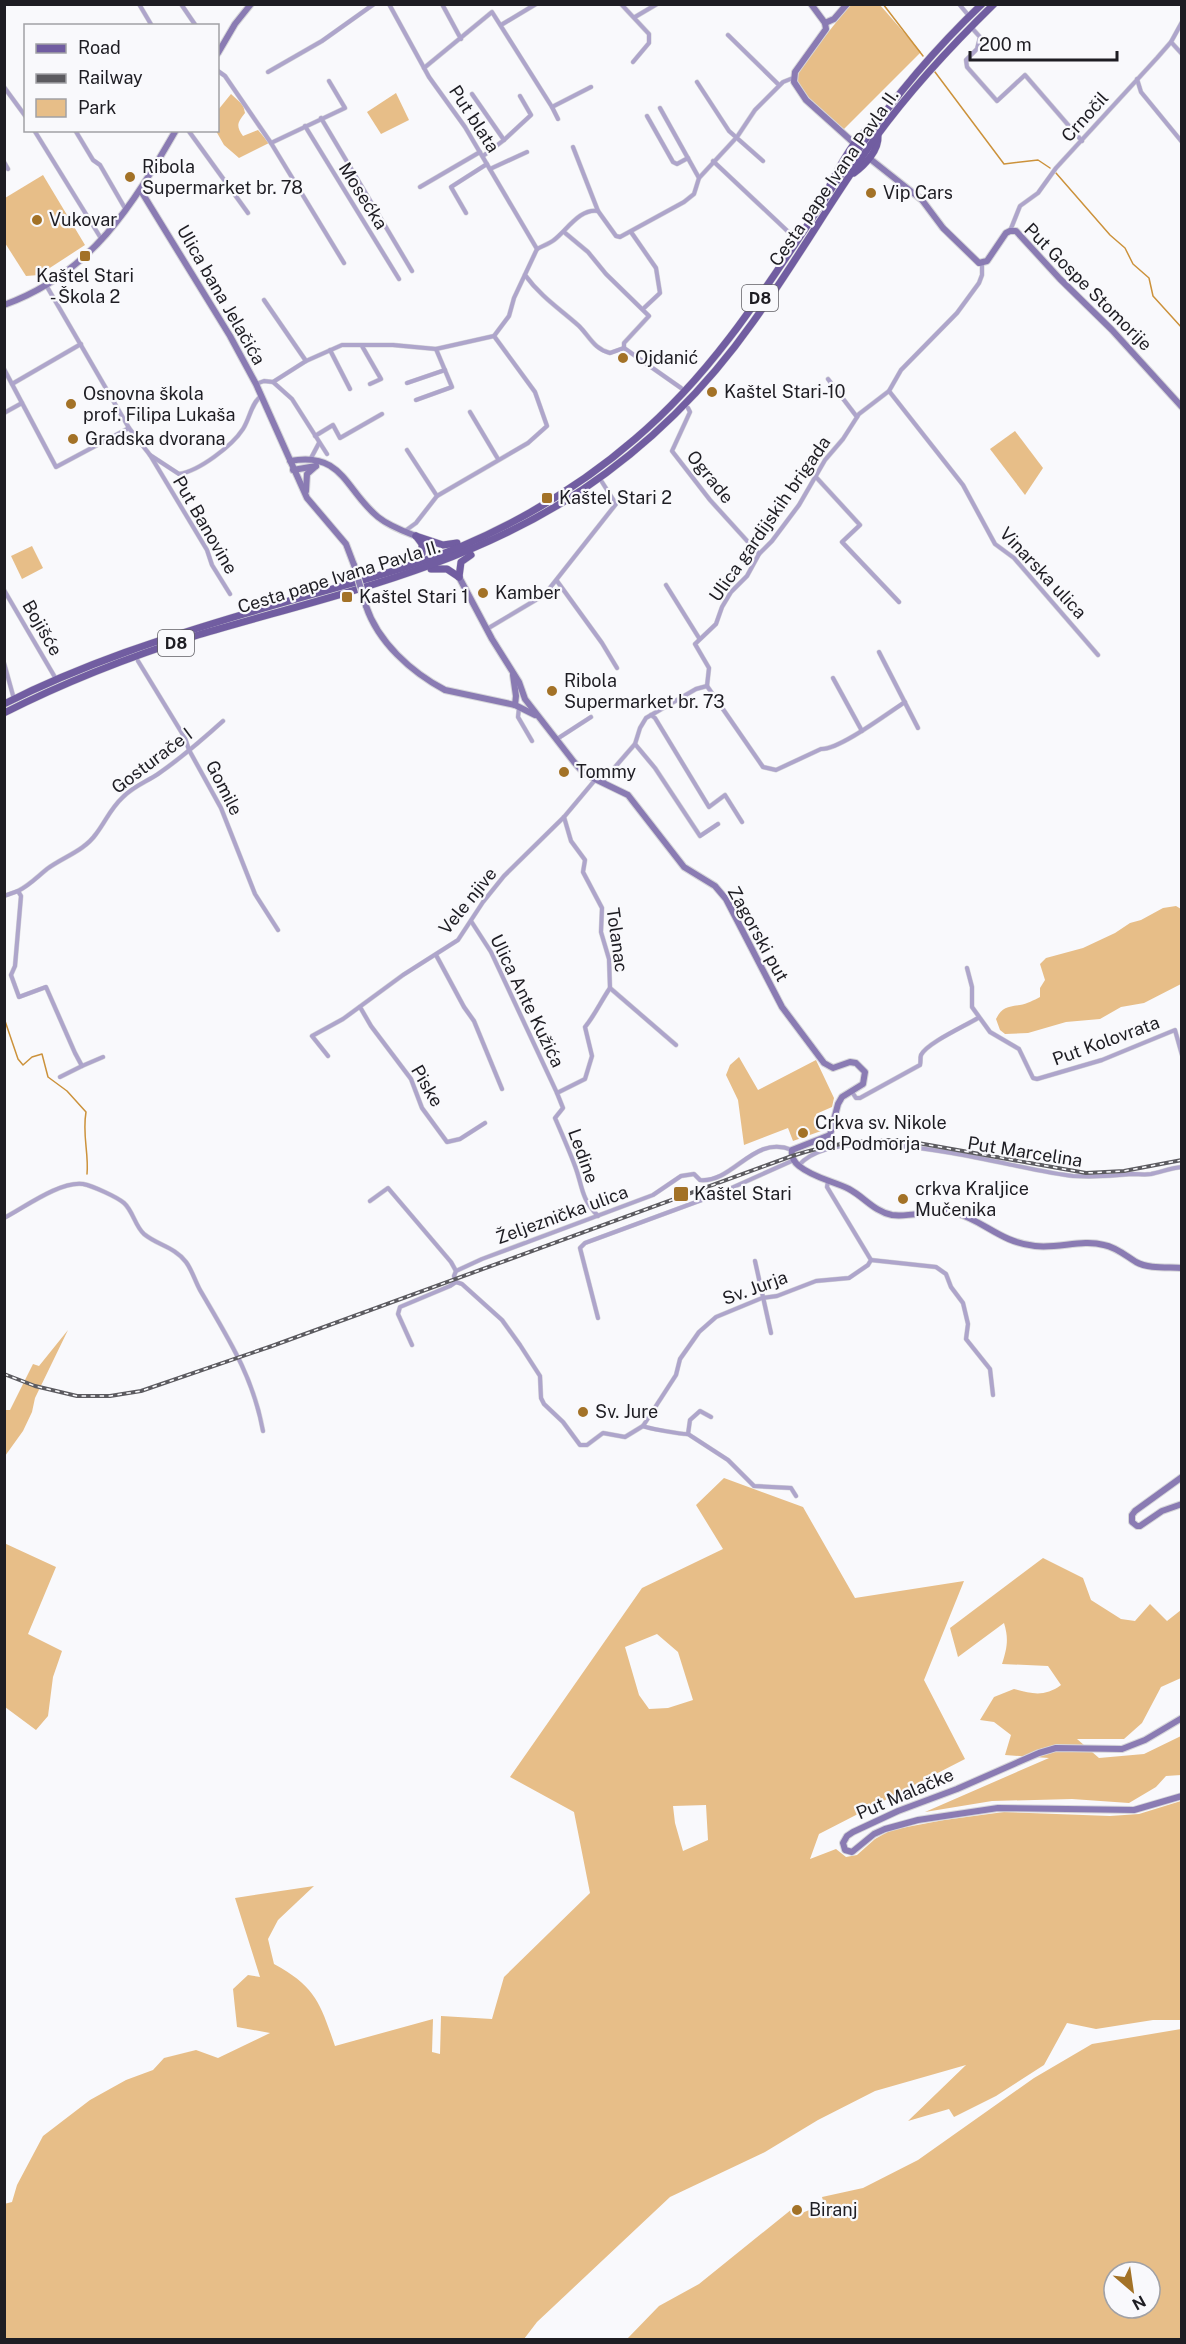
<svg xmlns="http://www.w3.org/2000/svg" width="1186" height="2344" viewBox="0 0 1186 2344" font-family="'Public Sans',sans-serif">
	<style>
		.green { fill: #e7be88; fill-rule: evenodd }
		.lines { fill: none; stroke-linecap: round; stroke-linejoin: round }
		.stream { stroke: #cc923b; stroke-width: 1.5 }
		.street-casing { stroke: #d6d6d9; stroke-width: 5 }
		.secondary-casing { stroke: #d6d6d9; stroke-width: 8 }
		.primary-casing { stroke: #d6d6d9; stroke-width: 8 }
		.street { stroke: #aea5cb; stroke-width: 4 }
		.secondary { stroke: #8a7bb3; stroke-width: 6 }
		.primary { stroke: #715da1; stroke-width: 7 }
		.rail-casing { stroke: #5c5b60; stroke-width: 4 }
		.rail { stroke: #f9f9fc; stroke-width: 1.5; stroke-dasharray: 4.5; stroke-linecap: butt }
		.secondary-bridge-casing { stroke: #d6d6d9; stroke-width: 8; stroke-linecap: butt }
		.secondary-bridge { stroke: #8a7bb3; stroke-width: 6 }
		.poi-dot { fill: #a37227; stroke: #f9f9fc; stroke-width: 2 }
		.labels { text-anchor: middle; stroke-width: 4.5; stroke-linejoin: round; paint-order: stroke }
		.shield { fill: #f9f9fc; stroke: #605f64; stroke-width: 1.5 }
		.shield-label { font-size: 16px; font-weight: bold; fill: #1e1d23 }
		.street-label { font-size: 18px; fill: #1e1d23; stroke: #f9f9fc }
		.poi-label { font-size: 18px; fill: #1e1d23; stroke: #f9f9fc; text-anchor: start }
	</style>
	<rect width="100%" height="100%" fill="#f9f9fc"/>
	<!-- green -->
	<g class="green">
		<polygon points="850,5 880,5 921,52 842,131 802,91 795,79 798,70"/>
		<polygon points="396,93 409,120 381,134 367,112"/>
		<path d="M 231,94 L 243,105 L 245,113 C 237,123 236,126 243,136 L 258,130 L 269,143 L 239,158 L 224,145 L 216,131 L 218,110 Z"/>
		<polygon points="43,175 85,245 39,275 26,276 5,243 5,198"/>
		<polygon points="1015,431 1043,468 1025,495 990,449"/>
		<polygon points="32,546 43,568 22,579 11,556"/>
		<path d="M 1176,906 L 1181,909 L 1181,984 L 1144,1003 L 1121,1007 L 1100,1019 L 1066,1022 L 1028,1033 L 1005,1034 L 1000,1030 L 996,1019 C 1002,1007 1008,1007 1020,1005 C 1027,1004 1034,1000 1040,997 L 1040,988 L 1045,980 L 1040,964 L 1046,958 L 1083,948 L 1115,933 L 1130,923 L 1141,920 L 1163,908 Z"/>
		<polygon points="739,1057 758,1090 816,1060 834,1098 832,1107 816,1114 821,1131 793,1141 788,1128 744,1145 738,1100 726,1075 730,1065"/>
		<polygon points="68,1330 35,1398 32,1412 23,1431 5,1456 5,1410 10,1410 33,1364 39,1366"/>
		<path d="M 724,1478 L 803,1507 L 855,1598 L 964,1581 L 924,1680 L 965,1759 L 819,1834 L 810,1859 L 836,1849 L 846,1857 L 857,1855 L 875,1839 L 891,1830 L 944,1820 L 1004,1812 L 1110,1816 L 1139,1814 L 1181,1801 L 1181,2020 L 1153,2020 L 1096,2029 L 1067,2023 L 1044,2065 L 996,2096 L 954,2117 L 949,2109 L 908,2121 L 966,2065 L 875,2091 L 818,2120 L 765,2152 L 670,2197 L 537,2322 L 524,2339 L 5,2339 L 4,2204 L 12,2202 L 17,2185 L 43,2136 L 90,2100 L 126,2080 L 153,2070 L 164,2058 L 196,2050 L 218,2058 L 270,2033 L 237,2027 L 233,1989 L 248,1975 L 260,1977 L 235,1898 L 314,1886 L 278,1920 L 268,1939 L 274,1964 C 316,1987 320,2003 335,2046 L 433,2019 L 432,2052 L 440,2054 L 441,2016 L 492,2019 L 504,1977 L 590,1893 L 574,1812 L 510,1777 L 642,1588 L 723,1549 L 696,1505 ZM 657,1634 L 678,1652 L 693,1700 L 668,1708 L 649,1709 L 639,1695 L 625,1647 ZM 706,1805 L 708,1840 L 683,1851 L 675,1823 L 673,1806 Z"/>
		<polygon points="4,1543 56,1567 28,1634 62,1651 53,1677 48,1716 36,1730 5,1707"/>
		<path d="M 1043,1558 L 1083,1578 L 1091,1600 L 1121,1619 L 1135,1621 L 1150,1604 L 1167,1621 L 1181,1610 L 1181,1678 L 1161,1687 L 1142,1723 L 1124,1739 L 1077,1739 L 1099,1758 L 1144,1754 L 1181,1736 L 1181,1775 L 1166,1776 L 1156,1787 L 1129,1803 L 1072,1799 L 992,1801 L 925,1812 L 1049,1758 L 1005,1755 L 1011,1735 L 994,1722 L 980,1720 L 994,1697 L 1014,1689 C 1032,1694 1045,1697 1061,1685 L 1048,1666 L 1002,1664 C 1007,1648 1009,1639 1004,1623 L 958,1657 L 950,1628 Z"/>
		<path d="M 1181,2029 L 1181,2339 L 627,2339 L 659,2306 L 699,2284 L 792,2209 L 797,2215 L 824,2204 L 822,2197 L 863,2188 L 918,2160 L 1034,2078 L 1092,2044 ZM 1114,2272 L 1150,2272 L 1150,2308 L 1114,2308 Z"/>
	</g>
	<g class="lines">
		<!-- stream -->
		<g class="stream">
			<polyline points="883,4 923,56"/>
			<polyline points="935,72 1004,164 1038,160 1050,168"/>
			<polyline points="1056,173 1110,235 1125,248 1133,264 1149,278 1153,296 1182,328"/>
			<path d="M 4,1018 L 18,1059 L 23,1065 L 32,1057 L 42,1054 L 48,1077 L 67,1091 L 86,1112 C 82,1135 89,1153 87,1174"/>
		</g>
		<!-- street casing -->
		<g class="street-casing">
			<g id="street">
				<polyline points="139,4 152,26"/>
				<polyline points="181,4 196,26"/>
				<polyline points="389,4 429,77 465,127 537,249"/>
				<polyline points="442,4 461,39"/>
				<polyline points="621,4 649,34 649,43 633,62"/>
				<polyline points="959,4 969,16"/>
				<polyline points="635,17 657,4"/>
				<polyline points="501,25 536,4"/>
				<polyline points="971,27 980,37 977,49 966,60 967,67 997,101 1025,75 1082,141"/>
				<polyline points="728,35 779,85"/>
				<polyline points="1171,42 1182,54"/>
				<polyline points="424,68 492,12 552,107 591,87"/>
				<polyline points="218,71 225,76 271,143 344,263"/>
				<polyline points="268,72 322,41 374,4"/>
				<polyline points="1137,79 1141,92 1182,142"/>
				<polyline points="697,82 729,131 763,161"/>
				<polyline points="4,87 26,117"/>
				<polyline points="472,94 504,140"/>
				<polyline points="552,107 558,119"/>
				<polyline points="660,108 699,178"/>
				<polyline points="647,116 673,162 677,164 688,158"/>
				<polyline points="321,118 412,271"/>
				<polyline points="305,126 399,279"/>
				<polyline points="34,130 102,240"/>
				<polyline points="75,130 93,160 100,165 126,210"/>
				<polyline points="188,130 248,213"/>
				<polyline points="271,143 345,108 329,81"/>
				<polyline points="573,147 598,211"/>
				<polyline points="483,156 504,140 531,115 520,96"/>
				<polyline points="713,161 798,241"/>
				<polyline points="4,162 8,169"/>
				<polyline points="490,169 527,152"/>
				<polyline points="420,187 480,152"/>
				<polyline points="466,213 451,187 487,164"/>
				<polyline points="1010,231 1020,206 1038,193 1056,168 1157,58 1171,42 1182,22"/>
				<polyline points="564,232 588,252 606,274 649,316 624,343 624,348"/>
				<polyline points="631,232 656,268 660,293 643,309"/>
				<path d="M 537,249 C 542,246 549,244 554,240 C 567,230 580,208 598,211 L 616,236 L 620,237 L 684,202 L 694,194 L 699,178 L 737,137 L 755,110 L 783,82 L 793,78"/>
				<path d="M 525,275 C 541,297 560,309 579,326 C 590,337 594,349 610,353 L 624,348 L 681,388"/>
				<polyline points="46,285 129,428 150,455 207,550 212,565 230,594"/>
				<polyline points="264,300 306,361"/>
				<polyline points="362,346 381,379 370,384"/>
				<polyline points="330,350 350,389"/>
				<polyline points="4,369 56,467 129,428"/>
				<polyline points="828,379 857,417"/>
				<polyline points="273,382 306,361 342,345 393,345 436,349 494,336 509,316 514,298 537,249"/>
				<polyline points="407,383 445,370"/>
				<polyline points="12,384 81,344"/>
				<polyline points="256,384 264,381 273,382 292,399 327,454"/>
				<polyline points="889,391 963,485 995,544 1014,558 1098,655"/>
				<polyline points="416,400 452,387 436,349"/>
				<polyline points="688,408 690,412 672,451 710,500 759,554"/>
				<polyline points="470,412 498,459"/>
				<polyline points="4,413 22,403"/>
				<polyline points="315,436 333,425 340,438 382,414"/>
				<polyline points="407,450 437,496"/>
				<path d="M 150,455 L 179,474 C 199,471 232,446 243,429 C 250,418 251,404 261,396"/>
				<polyline points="310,460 319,443"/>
				<polyline points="815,476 860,525 842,542 899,602"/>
				<polyline points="405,531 416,523 437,496 528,443 547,426 535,392 494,336"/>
				<polyline points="557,581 602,643 617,668"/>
				<polyline points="666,585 699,638"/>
				<polyline points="4,590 56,679"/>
				<polyline points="487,629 539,598 549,589 616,504 602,482"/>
				<polyline points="879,652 918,728"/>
				<polyline points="138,661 185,738 189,750 221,808 255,894 278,930"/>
				<polyline points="4,663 14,699"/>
				<polyline points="833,678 862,731"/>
				<polyline points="707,686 709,668 695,644 716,624 722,607 731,592 747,576 759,554 772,541 799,505 825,460 843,439 859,414 889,391 901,370 957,313 979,283 982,275 982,263"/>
				<path d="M 707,686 L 763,767 L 776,770 L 821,749 C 839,750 888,713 905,702"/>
				<polyline points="519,708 518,717 532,741"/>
				<polyline points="651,715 655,718 709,807 725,795 742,822"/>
				<polyline points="557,739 591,717"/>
				<polyline points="635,744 655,768 700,836 718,824"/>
				<polyline points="602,782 635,744 640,728 646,718 696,689 707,686"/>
				<polyline points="564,817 571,841 585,860 583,872 602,908 601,932 609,959 610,988 676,1045"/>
				<path d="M 18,891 C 30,885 37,877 47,869 C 63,857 84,851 96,834 C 106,821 110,809 123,797 C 134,786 146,782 158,774 C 181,758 202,740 223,721"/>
				<polyline points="4,896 18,891 21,896 15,966 11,975 19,997 46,987 75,1053 82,1066 103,1057"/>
				<polyline points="471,921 491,952 557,1093"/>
				<polyline points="436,955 464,1007 474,1021 502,1089"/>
				<polyline points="967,968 972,987 972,1007 990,1032 1019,1049 1033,1078 1037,1079 1102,1060 1175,1030 1182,1055"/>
				<polyline points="360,1007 371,1026 411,1079 422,1108 447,1142 460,1139 485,1123"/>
				<polyline points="328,1056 312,1036 343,1019 403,975 458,940 483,902 504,876 564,817 595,780"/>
				<polyline points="60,1077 82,1066"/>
				<path d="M 852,1092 L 856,1098 L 860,1098 L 920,1065 C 921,1062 920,1058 921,1055 C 927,1043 965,1026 978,1018"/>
				<path d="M 799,1165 C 844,1115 1012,1170 1073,1176 C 1093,1177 1113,1176 1132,1174 C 1139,1174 1145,1175 1151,1174 C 1161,1172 1171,1168 1182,1167"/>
				<path d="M 370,1201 L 388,1188 L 451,1262 L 456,1271 L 482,1259 L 653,1195 L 681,1176 L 694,1174 L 700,1180 C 734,1183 753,1134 792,1150"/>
				<path d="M 598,1216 C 580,1197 583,1187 575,1166 C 569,1150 562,1134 555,1118 L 563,1108 L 557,1093 L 585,1079 L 592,1056 L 585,1027 C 595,1015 601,1001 610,988"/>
				<path d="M 4,1218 C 25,1207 60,1181 83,1184 C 93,1186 117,1197 124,1203 C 133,1211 135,1226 144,1234 C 157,1245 175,1247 186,1262 C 192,1270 195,1281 200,1290 C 228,1338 253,1376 263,1431"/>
				<polyline points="871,1260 936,1267 946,1274 951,1287 963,1303 968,1324 966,1339 990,1369 993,1395"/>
				<polyline points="755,1261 771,1333"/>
				<polyline points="456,1271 454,1276 456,1282 462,1284 502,1320 520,1345 540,1376 541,1398 544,1404 563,1422 580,1445 587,1445 603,1433 625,1437 643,1426 676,1375 680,1359 699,1332 716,1317 762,1298 777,1296 816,1281 849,1278 868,1265 871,1260 827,1187 828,1181"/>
				<polyline points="598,1318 580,1248 585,1243 718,1194 794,1160"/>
				<polyline points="412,1345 398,1314 400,1307 450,1286 456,1282"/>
				<path d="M 643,1426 C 646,1428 685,1435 688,1434 L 728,1460 L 754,1486 L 791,1488 L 796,1496"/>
				<polyline points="688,1434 690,1420 700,1411 711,1417"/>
			</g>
		</g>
		<!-- secondary casing -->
		<g class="secondary-casing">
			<g id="secondary">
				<polyline points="811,4 825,23 826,29 795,72 794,82 806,100 855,144"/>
				<polyline points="825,23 834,19 847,4"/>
				<polyline points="218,53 235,24 251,4"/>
				<polyline points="869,158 922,200 943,228 979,263 987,261 1006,233 1010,231 1016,231 1060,279 1112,330 1182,407"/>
				<polyline points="141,191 230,336 256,384 307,498 346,544 354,565"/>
				<path d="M 4,305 C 92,273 132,206 176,130"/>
				<path d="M 290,461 C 343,451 345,490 378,517 C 389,526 403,531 416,536"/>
				<polyline points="293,470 316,466"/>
				<polyline points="306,491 307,474 316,466"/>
				<path d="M 459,577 L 492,639 L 519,682 L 525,699 L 574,762 L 582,771 L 595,779 L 628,795 L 684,867 L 715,886 L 726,899 L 782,1007 L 824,1063 L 833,1068 L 850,1062 L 856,1063 L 865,1072 L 863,1084 L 842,1097 L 838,1104 L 830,1135 L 792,1150 C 791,1157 794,1162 799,1166 C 814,1178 833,1181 849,1189 C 864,1197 875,1212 892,1215 C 913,1218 934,1207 956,1213 C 986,1222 1000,1242 1035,1246 C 1058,1249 1082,1239 1104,1245 C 1116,1247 1126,1256 1136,1262 C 1149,1269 1167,1267 1182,1268"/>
				<path d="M 366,606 C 378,642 411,672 445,690 L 515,705 L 535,715"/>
				<polyline points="513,675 516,696 515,705"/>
				<polyline points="1182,1477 1135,1511 1132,1515 1132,1522 1137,1526 1140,1526 1162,1511 1182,1504"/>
				<polyline points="1182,1718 1145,1740 1122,1749 1056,1748 1039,1753 957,1789 898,1811 853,1832 847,1836 843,1843 845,1850 852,1852 874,1834 885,1829 918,1820 998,1808 1134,1810 1182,1796"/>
			</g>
		</g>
		<!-- primary casing -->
		<g class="primary-casing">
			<g id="primary">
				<path d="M 854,173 C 865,165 879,150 878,136"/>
				<path d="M 830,185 C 838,169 857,132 874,125"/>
				<polyline points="416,536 443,545 457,543"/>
				<polyline points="414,560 422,554 422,544 416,536"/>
				<polyline points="431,569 447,569 459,577"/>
				<polyline points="459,577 461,562 471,555"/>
				<path d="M 4,704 C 83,664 166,637 251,612 C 321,591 392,575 460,547 C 523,520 583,484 635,439 C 731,358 789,248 860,147 C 895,96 937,47 982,4"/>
				<path d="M 4,713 C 67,681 132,656 198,635 C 333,595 463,569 582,490 C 649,445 707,387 753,322 C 796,262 833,197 876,137 C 911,89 951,46 994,4"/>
			</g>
		</g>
		<!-- street -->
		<use href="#street" class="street"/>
		<!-- secondary -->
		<use href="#secondary" class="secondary"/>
		<!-- primary -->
		<use href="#primary" class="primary"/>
		<!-- rail casing -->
		<g class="rail-casing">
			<path id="rail" d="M 4,1374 L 35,1386 L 77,1396 L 110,1396 L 141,1391 L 272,1346 L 792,1156 C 828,1144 863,1139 901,1140 L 1086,1173 L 1124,1171 L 1182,1160"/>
		</g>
		<!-- rail -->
		<use href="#rail" class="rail"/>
		<!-- secondary-bridge casing -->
		<g class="secondary-bridge-casing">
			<polyline id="secondary-bridge" points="354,565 366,606"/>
		</g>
		<!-- secondary-bridge -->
		<use href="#secondary-bridge" class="secondary-bridge"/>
	</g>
	<!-- markers -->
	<g class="poi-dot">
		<circle cx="130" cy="177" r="6"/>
		<circle cx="871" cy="193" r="6"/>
		<circle cx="37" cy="220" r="6"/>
		<rect x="79" y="250" width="12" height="12" rx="3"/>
		<circle cx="623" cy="358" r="6"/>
		<circle cx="712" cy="392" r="6"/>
		<circle cx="71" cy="404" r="6"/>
		<circle cx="73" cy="439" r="6"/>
		<rect x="541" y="492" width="12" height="12" rx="3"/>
		<circle cx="483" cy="593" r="6"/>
		<rect x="341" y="591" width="12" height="12" rx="3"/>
		<circle cx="552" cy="691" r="6"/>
		<circle cx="564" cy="772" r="6"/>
		<circle cx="803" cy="1133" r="6"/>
		<rect x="673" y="1186" width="16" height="16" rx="3"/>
		<circle cx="903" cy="1199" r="6"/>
		<circle cx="583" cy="1412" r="6"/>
		<circle cx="797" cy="2210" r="6"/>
	</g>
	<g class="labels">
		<!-- shield labels -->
		<g class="shield">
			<rect x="742" y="285" width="36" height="26" rx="4.5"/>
			<rect x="158" y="630" width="36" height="26" rx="4.5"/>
		</g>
		<g class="shield-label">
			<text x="760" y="304">D8</text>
			<text x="176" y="649">D8</text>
		</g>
		<!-- street labels -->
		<g class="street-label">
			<text transform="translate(1085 117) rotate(-48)" y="6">Crnočil</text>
			<text transform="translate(474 119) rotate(57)" y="6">Put blata</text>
			<text transform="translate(834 178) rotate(-55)" y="6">Cesta pape Ivana Pavla II.</text>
			<text transform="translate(363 196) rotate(58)" y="6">Mosećka</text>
			<text transform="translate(1088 287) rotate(45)" y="6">Put Gospe Stomorije</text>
			<text transform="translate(221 295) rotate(60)" y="6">Ulica bana Jelačića</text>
			<text transform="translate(710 477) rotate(51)" y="6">Ograde</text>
			<text transform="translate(770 519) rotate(-55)" y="6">Ulica gardijskih brigada</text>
			<text transform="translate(205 525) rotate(60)" y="6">Put Banovine</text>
			<text transform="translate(1043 573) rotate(47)" y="6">Vinarska ulica</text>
			<text transform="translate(339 577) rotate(-17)" y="6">Cesta pape Ivana Pavla II.</text>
			<text transform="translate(42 628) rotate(60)" y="6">Bojišće</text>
			<text transform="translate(152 761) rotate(-37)" y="6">Gosturače I</text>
			<text transform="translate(224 788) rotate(63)" y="6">Gomile</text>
			<text transform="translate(468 901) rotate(-51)" y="6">Vele njive</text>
			<text transform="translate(758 934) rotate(61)" y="6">Zagorski put</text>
			<text transform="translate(617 940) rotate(82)" y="6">Tolanac</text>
			<text transform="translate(527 1001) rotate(64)" y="6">Ulica Ante Kužića</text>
			<text transform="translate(1106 1041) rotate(-20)" y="6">Put Kolovrata</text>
			<text transform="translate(427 1086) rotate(60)" y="6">Piske</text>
			<text transform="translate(1025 1152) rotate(9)" y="6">Put Marcelina</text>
			<text transform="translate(583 1156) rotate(70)" y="6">Ledine</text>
			<text transform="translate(562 1215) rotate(-20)" y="6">Željeznička ulica</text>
			<text transform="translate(755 1288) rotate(-20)" y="6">Sv. Jurja</text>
			<text transform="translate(905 1794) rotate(-23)" y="6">Put Malačke</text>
		</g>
		<!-- poi labels -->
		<g class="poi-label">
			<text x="142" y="173">Ribola<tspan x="142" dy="21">Supermarket br. 78</tspan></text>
			<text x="883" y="199">Vip Cars</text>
			<text x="49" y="226">Vukovar</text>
			<text x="85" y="282" text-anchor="middle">Kaštel Stari<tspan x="85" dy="21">- Škola 2</tspan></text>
			<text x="635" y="364">Ojdanić</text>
			<text x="724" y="398">Kaštel Stari-10</text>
			<text x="83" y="400">Osnovna škola<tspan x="83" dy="21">prof. Filipa Lukaša</tspan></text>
			<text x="85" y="445">Gradska dvorana</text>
			<text x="559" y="504">Kaštel Stari 2</text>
			<text x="495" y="599">Kamber</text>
			<text x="359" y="603">Kaštel Stari 1</text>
			<text x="564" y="687">Ribola<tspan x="564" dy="21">Supermarket br. 73</tspan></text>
			<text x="576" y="778">Tommy</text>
			<text x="815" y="1129">Crkva sv. Nikole<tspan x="815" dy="21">od Podmorja</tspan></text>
			<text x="915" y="1195">crkva Kraljice<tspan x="915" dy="21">Mučenika</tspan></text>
			<text x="694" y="1200">Kaštel Stari</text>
			<text x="595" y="1418">Sv. Jure</text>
			<text x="809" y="2216">Biranj</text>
		</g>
	</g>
	<!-- border -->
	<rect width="1186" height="2344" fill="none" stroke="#1e1d23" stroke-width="12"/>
	<!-- legend -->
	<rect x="24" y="24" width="195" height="108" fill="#f9f9fc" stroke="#a1a1a5" stroke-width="1.5"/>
	<rect x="36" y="44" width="30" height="9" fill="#715da1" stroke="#a1a1a5" stroke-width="1.5"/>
	<text x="78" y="54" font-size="18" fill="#1e1d23">Road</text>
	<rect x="36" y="74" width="30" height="9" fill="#5c5b60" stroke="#a1a1a5" stroke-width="1.5"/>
	<text x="78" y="84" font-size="18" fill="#1e1d23">Railway</text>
	<rect x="36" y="99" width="30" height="18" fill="#e7be88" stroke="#a1a1a5" stroke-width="1.5"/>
	<text x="78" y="114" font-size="18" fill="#1e1d23">Park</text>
	<!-- north arrow -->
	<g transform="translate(1132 2290) rotate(151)"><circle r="28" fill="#f9f9fc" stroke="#a1a1a5" stroke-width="1.5"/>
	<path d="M0-4.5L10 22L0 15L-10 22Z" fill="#a37227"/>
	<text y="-9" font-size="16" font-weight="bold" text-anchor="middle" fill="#1e1d23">N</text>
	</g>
	<!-- scale -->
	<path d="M970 51v9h147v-9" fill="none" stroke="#1e1d23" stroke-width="3"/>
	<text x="979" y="51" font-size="18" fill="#1e1d23" stroke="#f9f9fc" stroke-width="4.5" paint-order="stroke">200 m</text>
</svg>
